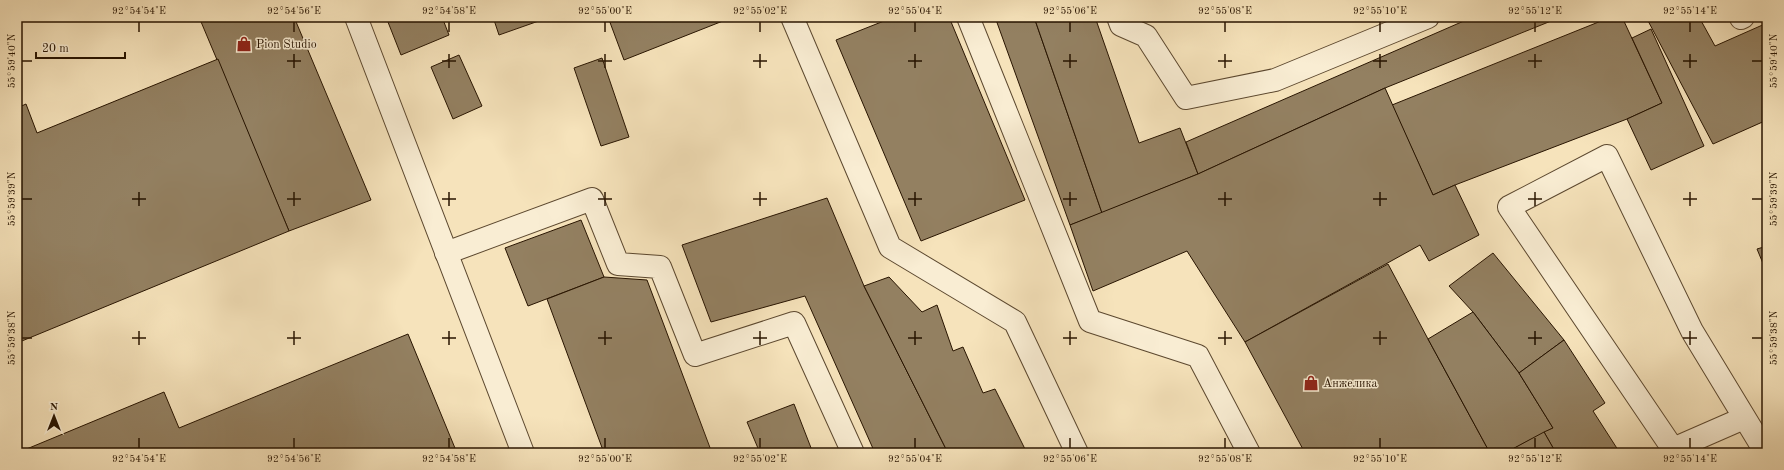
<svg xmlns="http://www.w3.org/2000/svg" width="1784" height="470" viewBox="0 0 1784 470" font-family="'Old Standard TT',serif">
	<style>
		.building { fill: #938061; stroke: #281400 }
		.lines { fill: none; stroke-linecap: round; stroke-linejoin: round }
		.minor-casing { stroke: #5c482f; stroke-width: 24 }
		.minor { stroke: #f9edd3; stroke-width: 22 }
		.ticks { fill: none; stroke: #281400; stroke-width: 1.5 }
		.labels { text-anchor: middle; stroke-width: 3; stroke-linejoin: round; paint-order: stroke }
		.poi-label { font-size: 12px; fill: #281400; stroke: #f9edd3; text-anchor: start }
		.neatline { fill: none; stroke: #281400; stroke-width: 1.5 }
		.ticks-label { font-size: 10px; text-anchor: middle; fill: #281400 }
	</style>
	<rect width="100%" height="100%" fill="#f6e3bb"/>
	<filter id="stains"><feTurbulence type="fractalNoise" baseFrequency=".005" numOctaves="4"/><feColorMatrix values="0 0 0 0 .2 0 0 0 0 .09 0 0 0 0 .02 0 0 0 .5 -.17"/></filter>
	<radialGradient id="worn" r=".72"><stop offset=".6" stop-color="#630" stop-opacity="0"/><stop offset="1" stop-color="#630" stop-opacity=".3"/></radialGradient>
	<!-- building -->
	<g class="building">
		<polygon points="199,17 294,17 371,200 289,231"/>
		<polygon points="386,17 442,17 449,35 401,55"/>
		<polygon points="493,17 550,17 499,35"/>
		<polygon points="608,17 733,17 624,60"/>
		<polygon points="894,17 949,17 1025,200 921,241 836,40"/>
		<polygon points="995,17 1034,17 1102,213 1070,225"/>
		<polygon points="1034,17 1095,17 1139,143 1180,128 1198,174 1102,213"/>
		<polygon points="1473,17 1561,17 1385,88 1198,174 1186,142"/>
		<polygon points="1611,17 1622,17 1662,103 1627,119 1455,185 1433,195 1392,105"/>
		<polygon points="1646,17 1699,17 1715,46 1767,23 1767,120 1713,144"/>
		<polygon points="1651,29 1704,146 1651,170 1627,119 1662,103 1632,38"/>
		<polygon points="459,55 482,106 453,119 431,67"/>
		<polygon points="602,58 629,137 601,146 574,68"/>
		<polygon points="218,59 289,231 17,343 17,108 26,104 37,133"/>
		<polygon points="1385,88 1433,195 1455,185 1479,235 1429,261 1420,245 1245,342 1187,251 1093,291 1070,225 1198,174"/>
		<polygon points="827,198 864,286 948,453 875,453 805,296 711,322 682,245"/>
		<polygon points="581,220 604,277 528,306 505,248"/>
		<polygon points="1767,246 1767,273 1757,249"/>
		<polygon points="1493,253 1564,340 1519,373 1473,312 1449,286"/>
		<polygon points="1388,264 1428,339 1490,453 1305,453 1245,342"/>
		<polygon points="604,277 647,280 712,453 604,453 547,299"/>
		<polygon points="889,277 922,312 937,305 953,351 963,347 983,393 995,389 1027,453 948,453 864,286"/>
		<polygon points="1473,312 1519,373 1553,428 1505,453 1490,453 1428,339"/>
		<polygon points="408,334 457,453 17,453 164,392 179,428"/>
		<polygon points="1564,340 1605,403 1593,411 1620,453 1556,453 1544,432 1553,428 1519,373"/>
		<polygon points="794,404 813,453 760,453 747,422"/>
		<polygon points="1544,432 1556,453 1505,453"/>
	</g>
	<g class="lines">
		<!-- minor casing -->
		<g class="minor-casing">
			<g id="minor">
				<polyline points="356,17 523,453"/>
				<polyline points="792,17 890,247 1015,322 1077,453"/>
				<polyline points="968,17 1090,321 1198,356 1249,453"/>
				<polyline points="1118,17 1121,25 1146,36 1186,98 1275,80 1428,17"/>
				<polyline points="1741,18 1743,17"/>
				<polyline points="446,253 592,199 618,264 660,267 695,355 794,323 853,453"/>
				<polyline points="1744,418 1673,449 1509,207 1607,156 1692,331 1766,453"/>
			</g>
		</g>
		<!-- minor -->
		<use href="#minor" class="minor"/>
	</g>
	<!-- ticks -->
	<path class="ticks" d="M 139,22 L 139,32M 294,22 L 294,32M 449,22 L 449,32M 605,22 L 605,32M 760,22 L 760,32M 915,22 L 915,32M 1070,22 L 1070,32M 1225,22 L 1225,32M 1380,22 L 1380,32M 1535,22 L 1535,32M 1690,22 L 1690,32M 294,54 L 294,68M 449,54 L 449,68M 605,54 L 605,68M 760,54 L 760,68M 915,54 L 915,68M 1070,54 L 1070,68M 1225,54 L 1225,68M 1380,54 L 1380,68M 1535,54 L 1535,68M 1690,54 L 1690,68M 22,61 L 32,61M 287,61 L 301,61M 442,61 L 456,61M 598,61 L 612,61M 753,61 L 767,61M 908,61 L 922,61M 1063,61 L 1077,61M 1218,61 L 1232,61M 1373,61 L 1387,61M 1528,61 L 1542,61M 1683,61 L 1697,61M 1752,61 L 1762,61M 139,192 L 139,206M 294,192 L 294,206M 449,192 L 449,206M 605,192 L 605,206M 760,192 L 760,206M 915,192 L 915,206M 1070,192 L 1070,206M 1225,192 L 1225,206M 1380,192 L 1380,206M 1535,192 L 1535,206M 1690,192 L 1690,206M 22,199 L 32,199M 132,199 L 146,199M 287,199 L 301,199M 442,199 L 456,199M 598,199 L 612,199M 753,199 L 767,199M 908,199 L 922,199M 1063,199 L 1077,199M 1218,199 L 1232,199M 1373,199 L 1387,199M 1528,199 L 1542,199M 1683,199 L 1697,199M 1752,199 L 1762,199M 139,331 L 139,345M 294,331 L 294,345M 449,331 L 449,345M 605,331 L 605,345M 760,331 L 760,345M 915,331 L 915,345M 1070,331 L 1070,345M 1225,331 L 1225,345M 1380,331 L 1380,345M 1535,331 L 1535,345M 1690,331 L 1690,345M 22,338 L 32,338M 132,338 L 146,338M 287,338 L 301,338M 442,338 L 456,338M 598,338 L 612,338M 753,338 L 767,338M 908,338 L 922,338M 1063,338 L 1077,338M 1218,338 L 1232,338M 1373,338 L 1387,338M 1528,338 L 1542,338M 1683,338 L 1697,338M 1752,338 L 1762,338M 139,438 L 139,448M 294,438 L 294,448M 449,438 L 449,448M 605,438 L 605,448M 760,438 L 760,448M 915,438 L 915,448M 1070,438 L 1070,448M 1225,438 L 1225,448M 1380,438 L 1380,448M 1535,438 L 1535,448M 1690,438 L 1690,448"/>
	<!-- icons -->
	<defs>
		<g id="shop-bare" transform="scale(1.2)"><path d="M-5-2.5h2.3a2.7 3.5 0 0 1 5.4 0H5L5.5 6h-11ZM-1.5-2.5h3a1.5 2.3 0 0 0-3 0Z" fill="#8f2418" stroke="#f9edd3" stroke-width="2.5" paint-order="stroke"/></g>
	</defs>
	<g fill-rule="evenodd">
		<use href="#shop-bare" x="244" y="44"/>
		<use href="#shop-bare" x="1311" y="383"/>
	</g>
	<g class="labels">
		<!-- poi labels -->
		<g class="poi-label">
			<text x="256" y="48">Pion Studio</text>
			<text x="1323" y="387">Анжелика</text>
		</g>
	</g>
	<!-- margin -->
	<rect width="1784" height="470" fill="none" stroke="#f6e3bb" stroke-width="44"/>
	<!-- north arrow -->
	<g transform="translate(54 416)" stroke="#f9edd3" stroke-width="3" paint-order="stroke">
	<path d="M0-3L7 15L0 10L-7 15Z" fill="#281400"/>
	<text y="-6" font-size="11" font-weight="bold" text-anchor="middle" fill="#281400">N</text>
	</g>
	<!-- scale -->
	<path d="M36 52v6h89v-6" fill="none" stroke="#281400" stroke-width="2"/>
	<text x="42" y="52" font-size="12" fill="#281400" stroke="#f9edd3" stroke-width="3" paint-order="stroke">20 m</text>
	<rect x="22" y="22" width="1740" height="426" class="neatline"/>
	<g class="ticks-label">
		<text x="139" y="14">92°54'54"E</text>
		<text x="294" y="14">92°54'56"E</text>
		<text x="449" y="14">92°54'58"E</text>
		<text x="605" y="14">92°55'00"E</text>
		<text x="760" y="14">92°55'02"E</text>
		<text x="915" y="14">92°55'04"E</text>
		<text x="1070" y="14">92°55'06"E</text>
		<text x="1225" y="14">92°55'08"E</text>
		<text x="1380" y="14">92°55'10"E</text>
		<text x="1535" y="14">92°55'12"E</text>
		<text x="1690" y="14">92°55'14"E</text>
		<text transform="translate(11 61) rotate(-90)" y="4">55°59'40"N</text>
		<text transform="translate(1773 61) rotate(-90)" y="4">55°59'40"N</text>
		<text transform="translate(11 199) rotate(-90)" y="4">55°59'39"N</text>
		<text transform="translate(1773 199) rotate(-90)" y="4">55°59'39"N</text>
		<text transform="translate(11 338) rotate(-90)" y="4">55°59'38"N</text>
		<text transform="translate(1773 338) rotate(-90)" y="4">55°59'38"N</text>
		<text x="139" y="462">92°54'54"E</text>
		<text x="294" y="462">92°54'56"E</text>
		<text x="449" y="462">92°54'58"E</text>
		<text x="605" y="462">92°55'00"E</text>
		<text x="760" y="462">92°55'02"E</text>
		<text x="915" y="462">92°55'04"E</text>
		<text x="1070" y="462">92°55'06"E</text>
		<text x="1225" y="462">92°55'08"E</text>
		<text x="1380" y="462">92°55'10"E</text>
		<text x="1535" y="462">92°55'12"E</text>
		<text x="1690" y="462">92°55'14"E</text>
	</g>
	<rect width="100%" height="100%" filter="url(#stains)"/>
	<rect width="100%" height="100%" fill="url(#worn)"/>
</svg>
